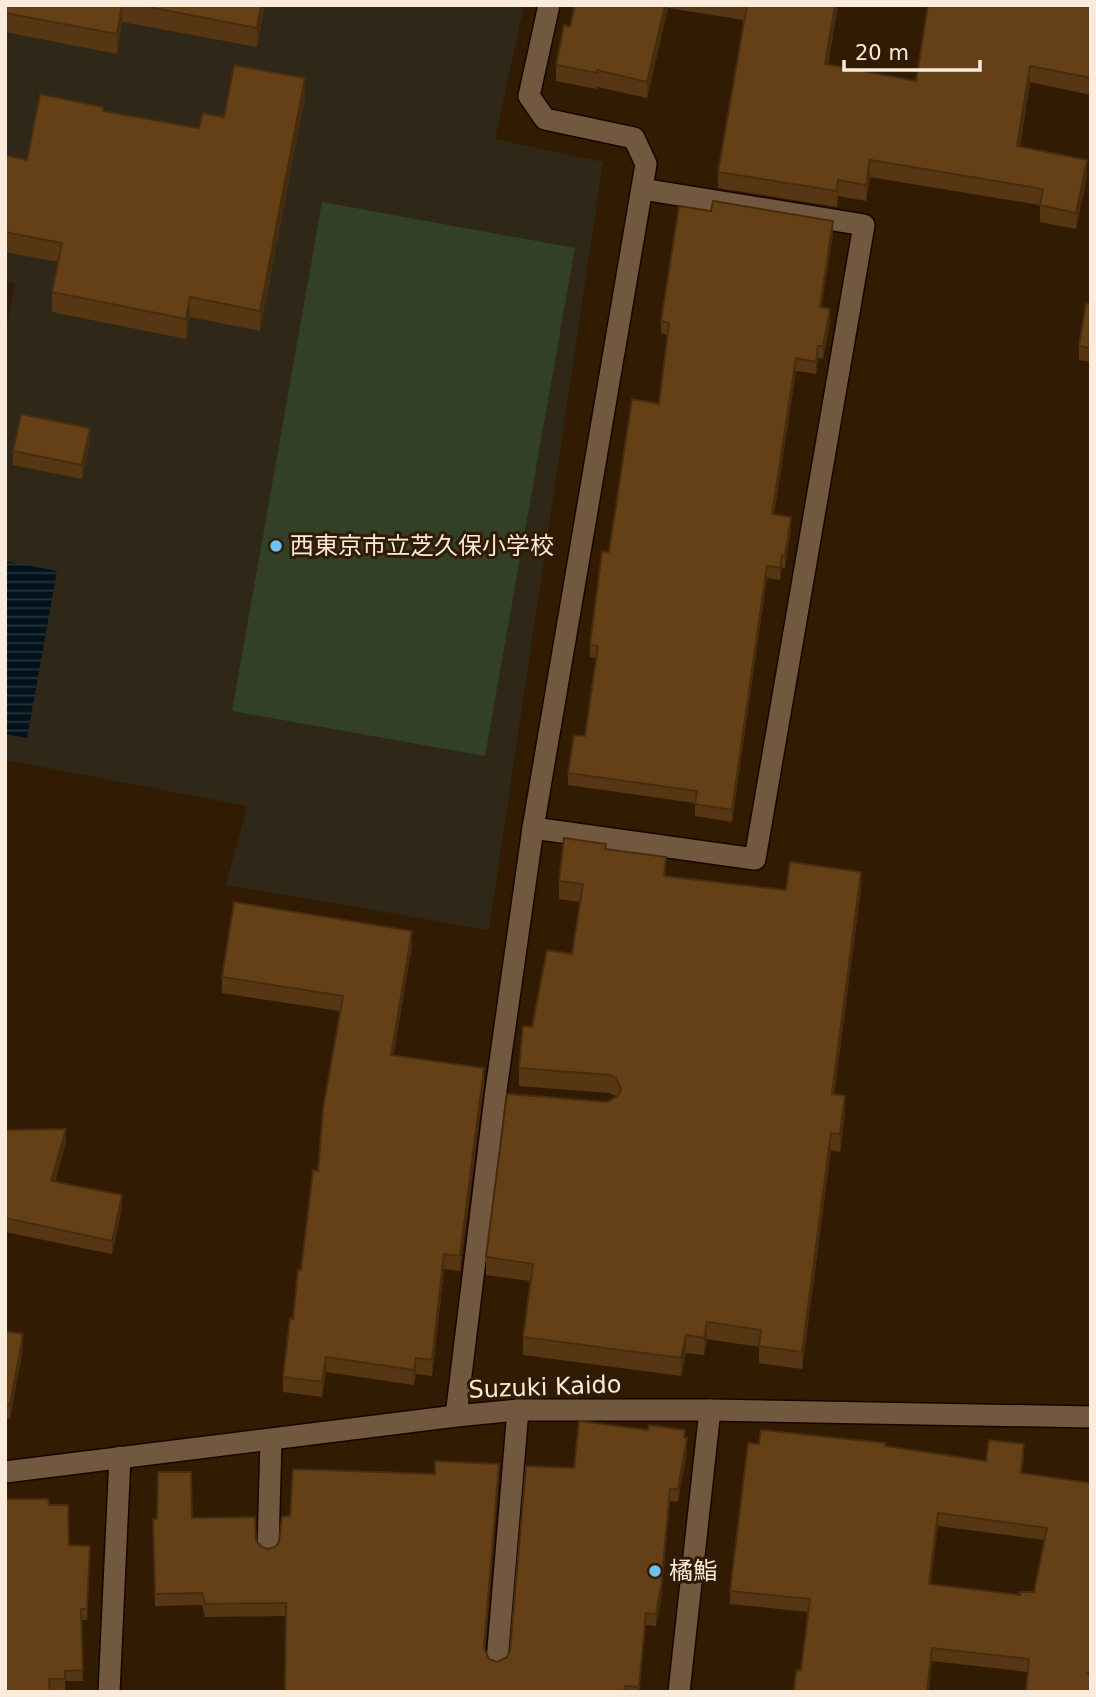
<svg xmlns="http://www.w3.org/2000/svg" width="1096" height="1697" viewBox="0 0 1096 1697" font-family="'DejaVu Sans','Noto Sans JP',sans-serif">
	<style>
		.education { fill: #2f2717 }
		.green { fill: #314026 }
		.water { fill: url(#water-rules) }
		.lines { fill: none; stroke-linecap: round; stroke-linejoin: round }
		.lane-casing { stroke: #180500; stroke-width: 24 }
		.street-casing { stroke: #180500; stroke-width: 24 }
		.secondary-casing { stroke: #180500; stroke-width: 24 }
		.lane { stroke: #71583f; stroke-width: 21 }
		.street { stroke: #71583f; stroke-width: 21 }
		.secondary { stroke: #71583f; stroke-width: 21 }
		.wall { fill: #573713; fill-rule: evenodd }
		.shaded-wall { fill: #472d0f }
		.building { fill: #654016; stroke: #472d0f; stroke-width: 2; fill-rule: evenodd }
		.poi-dot { fill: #6dc2f3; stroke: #311b03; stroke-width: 2.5 }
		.labels { text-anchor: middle; stroke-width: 6; stroke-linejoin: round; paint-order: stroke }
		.poi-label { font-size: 24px; fill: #faebdd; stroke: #311b03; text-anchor: start }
		.street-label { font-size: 24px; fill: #faebdd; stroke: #311b03 }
	</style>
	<defs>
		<pattern id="water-rules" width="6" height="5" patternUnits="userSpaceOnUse" patternTransform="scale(1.75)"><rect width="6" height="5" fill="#01121a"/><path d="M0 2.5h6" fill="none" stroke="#27353b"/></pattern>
	</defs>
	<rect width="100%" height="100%" fill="#311b03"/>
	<!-- education -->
	<polygon class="education" points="5,5 524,5 495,139 603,162 489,930 226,885 247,806 5,760 5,332 15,284 5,281"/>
	<!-- green -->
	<polygon class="green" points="322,202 575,248 485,756 232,711"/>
	<!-- water -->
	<polygon class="water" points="5,561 57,571 27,738 5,734"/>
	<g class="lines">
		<!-- lane casing -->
		<g class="lane-casing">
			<polyline id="lane" points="268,1548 271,1440"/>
		</g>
		<!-- street casing -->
		<g class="street-casing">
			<g id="street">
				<polyline points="533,828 755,859 864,225 642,189"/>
				<polyline points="456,1416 495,1097 533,828 646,164 634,138 545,119 529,96 549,5"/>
				<polyline points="497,1661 518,1410"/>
				<polyline points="109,1692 120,1457"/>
				<polyline points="679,1692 710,1410"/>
			</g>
		</g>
		<!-- secondary casing -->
		<g class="secondary-casing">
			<polyline id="secondary" points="5,1472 456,1416 518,1410 710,1410 1091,1417"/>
		</g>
		<!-- lane -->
		<use href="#lane" class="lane"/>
		<!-- street -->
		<use href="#street" class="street"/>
		<!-- secondary -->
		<use href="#secondary" class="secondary"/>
	</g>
	<!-- wall -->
	<g class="wall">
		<polygon points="5,5 265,5 257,47 122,22 117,54 5,32"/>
		<polygon points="575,5 838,5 828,65 916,81 1091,5 1091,95 1030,82 1020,146 1087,176 1076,229 1040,222 1040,205 870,177 866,201 838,196 837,207 718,188 718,172 744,20 668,8 647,98 597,87 597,89 556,81 556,65 570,27"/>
		<polygon points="305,98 260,331 190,317 186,339 52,312 52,292 58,262 5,252 5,155 27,160 103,111 199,128 224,117"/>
		<polygon points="833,233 821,308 830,321 823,359 818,358 816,374 796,371 774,515 791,529 785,568 782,568 780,580 767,578 732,822 695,816 695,803 568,785 568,773 585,736 597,658 590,657 590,645 609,552 659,404 667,335 661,333 661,321"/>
		<polygon points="1091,304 1091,362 1079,360 1079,346"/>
		<polygon points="90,442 82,479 13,465 13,451"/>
		<polygon points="606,849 666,876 786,890 861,889 834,1094 845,1113 840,1152 831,1150 802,1369 759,1363 759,1347 707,1339 704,1355 686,1353 681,1376 523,1355 523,1337 530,1281 486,1275 486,1257 607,1102 617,1097 616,1096 609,1093 519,1086 519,1068 532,1027 572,954 580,902 559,899 559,881"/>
		<polygon points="412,946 393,1056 484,1084 460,1271 444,1269 432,1376 416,1374 414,1385 326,1372 322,1397 283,1392 283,1377 293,1319 318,1171 340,1011 222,993 222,977"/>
		<polygon points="5,1130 66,1142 55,1182 122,1208 112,1254 5,1232"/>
		<polygon points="5,1331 23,1348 10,1419 5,1418"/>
		<polygon points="685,1438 687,1450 678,1502 670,1501 661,1600 656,1626 646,1625 639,1692 285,1692 286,1616 205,1617 202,1605 155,1606 153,1519 192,1518 256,1541 262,1547 268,1549 275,1547 279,1542 290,1516 499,1476 485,1650 489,1659 497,1662 507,1657 574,1468"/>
		<path d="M 759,1444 L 885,1446 L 986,1461 L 1024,1457 L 1022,1473 L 1091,1483 L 1091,1692 L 1028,1672 L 932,1661 L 801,1670 L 808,1612 L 730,1604 L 730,1591 ZM 938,1526 L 1045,1540 L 1034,1592 L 1020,1595 L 930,1584 Z"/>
		<polygon points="49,1505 69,1545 90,1557 87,1620 81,1620 83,1681 65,1681 65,1690 5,1692"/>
	</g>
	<!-- shaded-wall -->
	<g class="shaded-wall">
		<polygon points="122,5 122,22 117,54 117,34"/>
		<polygon points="261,5 265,5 257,47 257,28"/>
		<polygon points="665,5 668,5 668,8 647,98 647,82"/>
		<polygon points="835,5 838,5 825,81 825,64"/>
		<polygon points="1030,66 1030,82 1017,162 1017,146"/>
		<polygon points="305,78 305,98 260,331 260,311"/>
		<polygon points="870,160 870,177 866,201 866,185"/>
		<polygon points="1087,160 1087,176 1076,229 1076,213"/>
		<polygon points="838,180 838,196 837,207 837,191"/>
		<polygon points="833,221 833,233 820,320 820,307"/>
		<polygon points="190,297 190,317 186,339 186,319"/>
		<polygon points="830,309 830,321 823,359 823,346"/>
		<polygon points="818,346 818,358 816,374 816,362"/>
		<polygon points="796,358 796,371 772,527 772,514"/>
		<polygon points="90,428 90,442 82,479 82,465"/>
		<polygon points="791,517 791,529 785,568 785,556"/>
		<polygon points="782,555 782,568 780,580 780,568"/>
		<polygon points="767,566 767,578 732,822 732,810"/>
		<polygon points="861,872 861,889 832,1112 832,1094"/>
		<polygon points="412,931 412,946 391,1071 391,1055"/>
		<polygon points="484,1068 484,1084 460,1271 460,1256"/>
		<polygon points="845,1096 845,1113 840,1152 840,1134"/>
		<polygon points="66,1129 66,1142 51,1194 51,1181"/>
		<polygon points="831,1133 831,1150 802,1369 802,1352"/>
		<polygon points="122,1195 122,1208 112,1254 112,1241"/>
		<polygon points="444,1254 444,1269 432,1376 432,1360"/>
		<polygon points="707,1322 707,1339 704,1355 704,1338"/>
		<polygon points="23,1334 23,1348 10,1419 10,1405"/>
		<polygon points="686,1335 686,1353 681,1376 681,1358"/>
		<polygon points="326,1357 326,1372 322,1397 322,1382"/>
		<polygon points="416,1358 416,1374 414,1385 414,1370"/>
		<polygon points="687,1438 687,1450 678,1502 678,1489"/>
		<polygon points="1024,1444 1024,1457 1021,1486 1021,1473"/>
		<polygon points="499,1464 499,1476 484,1660 484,1648"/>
		<polygon points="670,1489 670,1501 661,1600 656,1626 656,1614"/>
		<polygon points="938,1513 938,1526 929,1597 929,1584"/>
		<polygon points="646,1613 646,1625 639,1692 639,1687"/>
		<polygon points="932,1648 932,1661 929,1692 927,1692"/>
	</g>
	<!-- building -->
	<g class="building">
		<polygon points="5,5 122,5 117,34 5,13"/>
		<polygon points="138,5 261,5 257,28"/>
		<polygon points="575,5 665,5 647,82 597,70 597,73 556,65 564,25 570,27"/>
		<polygon points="747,5 835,5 825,64 916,81 928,5 1091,5 1091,78 1030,66 1017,146 1087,160 1076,213 1040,205 1043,189 870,160 866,185 838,180 837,191 718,172"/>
		<polygon points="234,65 305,78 260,311 190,297 186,319 52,292 62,243 5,232 5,155 27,160 40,94 103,107 103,111 199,128 203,113 224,117"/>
		<polygon points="713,201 833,221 820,307 830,309 823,346 818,346 816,362 796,358 772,514 791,517 785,556 782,555 780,568 767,566 732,810 695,804 697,791 568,773 574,735 585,736 598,646 590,645 602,551 609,552 632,399 659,404 669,323 661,321 679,206 711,211"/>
		<polygon points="1086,303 1091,304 1091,348 1079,346"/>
		<polygon points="21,414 90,428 82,465 13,451"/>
		<polygon points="564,838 606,844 605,849 666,857 664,876 786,890 790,862 861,872 832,1094 845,1096 840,1134 831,1133 802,1352 759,1346 761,1330 707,1322 704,1338 686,1335 681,1358 523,1337 533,1264 486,1257 507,1094 607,1102 618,1096 621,1089 616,1078 609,1075 519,1068 523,1026 532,1027 547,950 572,954 583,884 559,881"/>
		<polygon points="234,902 412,931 391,1055 484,1068 460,1256 444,1254 432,1360 416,1358 414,1370 326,1357 322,1382 283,1377 290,1318 293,1319 298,1270 301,1270 313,1170 318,1171 323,1109 343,996 222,977"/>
		<polygon points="66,1129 51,1181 122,1195 112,1241 5,1218 5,1130"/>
		<polygon points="5,1331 23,1334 10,1405 5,1404"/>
		<polygon points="579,1421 648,1430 649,1425 685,1430 684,1438 687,1438 678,1489 670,1489 661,1587 656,1614 646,1613 639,1687 625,1686 624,1692 285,1692 286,1603 205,1604 202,1593 155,1594 153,1519 157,1519 158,1472 191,1472 192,1518 255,1517 256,1541 262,1547 268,1549 275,1547 279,1542 282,1517 290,1516 293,1469 435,1474 435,1461 499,1464 484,1648 489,1659 497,1662 507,1657 510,1650 526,1466 574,1468"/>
		<path d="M 761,1430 L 885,1443 L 885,1446 L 986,1461 L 989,1440 L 1024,1444 L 1021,1473 L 1091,1483 L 1091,1673 L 1088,1673 L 1091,1677 L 1091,1692 L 1026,1692 L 1029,1659 L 932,1648 L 927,1692 L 794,1692 L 796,1670 L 801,1670 L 810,1599 L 730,1591 L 748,1443 L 759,1444 ZM 938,1513 L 1047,1528 L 1034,1592 L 1020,1592 L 1020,1595 L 929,1584 Z"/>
		<polygon points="5,1499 48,1499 49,1505 68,1505 69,1545 90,1546 87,1609 81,1609 83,1670 65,1671 65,1679 49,1679 50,1692 5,1692"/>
	</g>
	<!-- markers -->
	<g class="poi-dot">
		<circle cx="276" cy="546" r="7"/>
		<circle cx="655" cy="1571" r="7"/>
	</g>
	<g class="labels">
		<!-- poi labels -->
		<g class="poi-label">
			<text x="290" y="554">西東京市立芝久保小学校</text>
			<text x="669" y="1579">橘鮨</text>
		</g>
		<!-- street labels -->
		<g class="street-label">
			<text transform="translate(545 1387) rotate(-2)" y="8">Suzuki Kaido</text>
		</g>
	</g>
	<!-- border -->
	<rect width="1096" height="1697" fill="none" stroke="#faebdd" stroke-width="14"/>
	<!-- scale -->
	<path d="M844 60v10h136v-10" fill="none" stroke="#faebdd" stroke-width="3.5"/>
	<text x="855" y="60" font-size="21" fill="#faebdd" stroke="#311b03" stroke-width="5" paint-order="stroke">20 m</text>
</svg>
